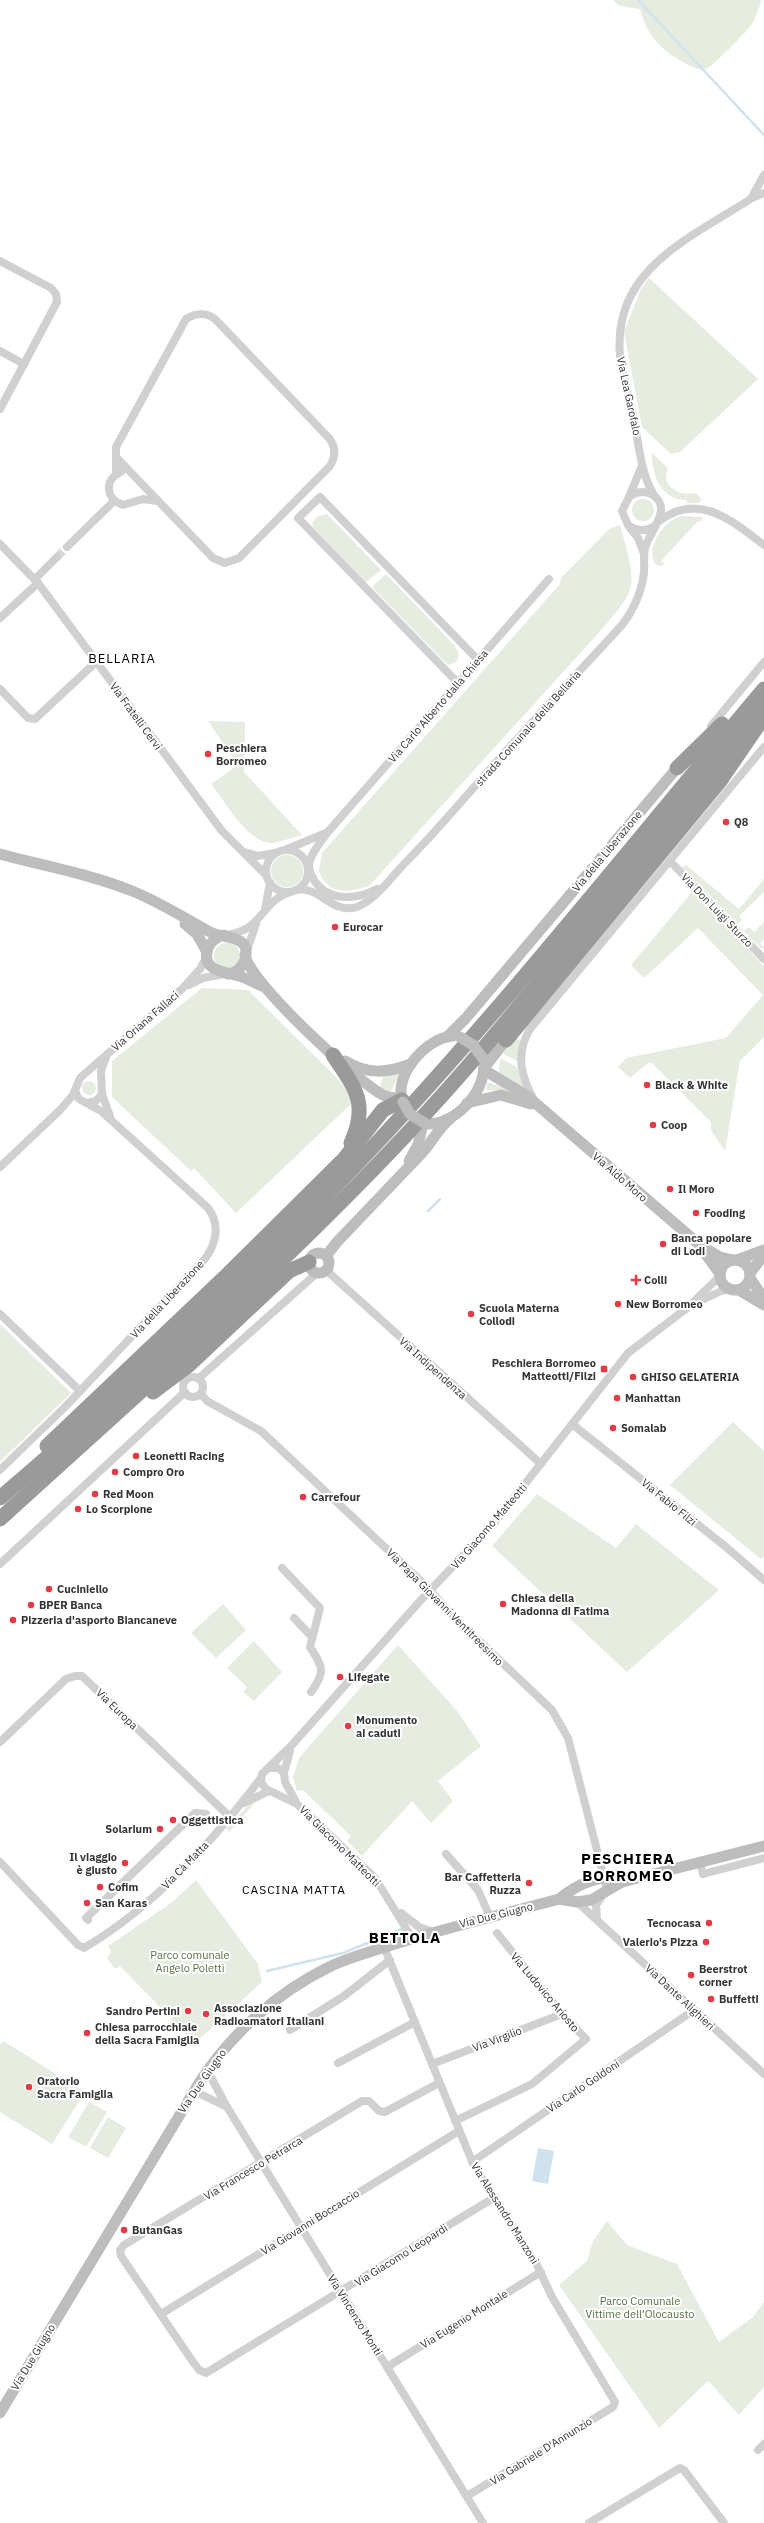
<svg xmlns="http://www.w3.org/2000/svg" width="764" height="2523" viewBox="0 0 764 2523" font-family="'IBM Plex Sans',sans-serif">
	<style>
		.green { fill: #e6ecdf }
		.water { fill: #cfe2ee }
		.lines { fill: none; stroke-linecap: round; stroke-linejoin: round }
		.stream { stroke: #cfe2ee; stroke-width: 2.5 }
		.street-tunnel { stroke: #d6d6d6; stroke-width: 8; stroke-dasharray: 8 4; stroke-linecap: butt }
		.street { stroke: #d0d0d0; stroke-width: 8 }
		.secondary { stroke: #bdbdbd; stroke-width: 11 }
		.highway { stroke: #9a9a9a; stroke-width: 15 }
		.secondary-bridge { stroke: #bdbdbd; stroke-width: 11 }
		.poi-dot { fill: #e63946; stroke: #fff; stroke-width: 1.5 }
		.labels { text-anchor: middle; stroke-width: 4; stroke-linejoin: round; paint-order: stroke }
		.street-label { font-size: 11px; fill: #333; stroke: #fff }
		.poi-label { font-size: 11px; font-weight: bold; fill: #333; stroke: #fff; text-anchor: start }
		.park-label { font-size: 11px; fill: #56703f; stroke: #fff }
		.neighbourhood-label { font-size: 12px; letter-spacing: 1px; fill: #000; stroke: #fff }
		.quarter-label { font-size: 13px; letter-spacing: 1px; fill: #000; stroke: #fff }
		.district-label { font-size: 15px; font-weight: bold; letter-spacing: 1px; fill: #000; stroke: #fff }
	</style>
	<rect width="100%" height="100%" fill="#fff"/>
	<!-- green -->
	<g class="green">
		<path d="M 613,0 L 761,0 C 759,9 755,21 749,28 C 743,35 713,66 706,69 C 698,71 690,66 683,62 C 661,50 647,35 640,9 L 620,6 Z"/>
		<polygon points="649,278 758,379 680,452 671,454 642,427 624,332 641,289"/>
		<path d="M 652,453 L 668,468 C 660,487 679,496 696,493 L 702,500 L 698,503 L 687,503 L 687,500 C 661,500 652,476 652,453 Z"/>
		<circle cx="643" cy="510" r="11"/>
		<polygon points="327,514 381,570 366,582 313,527 312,523 318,516"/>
		<path d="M 681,516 L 702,517 L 703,518 L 700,522 L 698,521 L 661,561 L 665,564 L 661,566 L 655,564 C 645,547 665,520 681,516 Z"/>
		<path d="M 620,525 C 625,546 639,578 626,598 C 620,609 611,618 603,628 L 369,886 C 349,893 327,895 319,871 L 322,853 L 560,584 L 561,578 L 609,529 Z"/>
		<polygon points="386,574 455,646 459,655 457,661 449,665 445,662 372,587"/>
		<path d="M 208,721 L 245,722 L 244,772 L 302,835 C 292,837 281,842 271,843 C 249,844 224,800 211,784 L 238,765 Z"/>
		<circle cx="287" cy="871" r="16"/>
		<polygon points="686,865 739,909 764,879 764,892 739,916 742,920 738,924 682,867"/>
		<polygon points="692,892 764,966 764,1037 740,1061 725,1151 711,1130 711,1122 652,1063 648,1063 630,1078 618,1067 626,1058 726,1038 763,995 698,928 644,978 631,965"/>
		<polygon points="764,922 764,939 760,943 764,947 762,949 744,931 749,927 754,932"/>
		<circle cx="227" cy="956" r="13"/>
		<polygon points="202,988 248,990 340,1081 353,1102 236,1213 194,1168 191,1171 112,1097 112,1061"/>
		<polygon points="517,1038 520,1041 517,1061 503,1054 511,1042"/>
		<polygon points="500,1058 517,1067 524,1088 499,1074"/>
		<polygon points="401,1071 389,1095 379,1089 383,1077"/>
		<circle cx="89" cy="1088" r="7"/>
		<polygon points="487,1082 514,1091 486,1090"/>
		<polygon points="0,1324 71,1393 0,1462"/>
		<polygon points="733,1422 764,1451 764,1556 761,1559 670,1485"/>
		<polygon points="537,1494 616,1548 636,1524 719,1590 627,1672 492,1546"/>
		<polygon points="223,1604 246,1630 216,1658 191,1633"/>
		<polygon points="254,1641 282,1672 254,1701 243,1692 247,1687 227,1668"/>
		<polygon points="398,1645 457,1711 481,1746 438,1781 453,1801 431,1823 412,1801 362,1856 347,1841 351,1836 303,1790 297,1791 293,1777 299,1758"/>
		<polygon points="251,1802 254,1804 229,1832 226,1829"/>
		<polygon points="196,1880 258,1964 262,1982 195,2043 120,1966 115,1969 107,1958 111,1951 108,1946 171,1903"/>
		<polygon points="3,2041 85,2092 52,2144 0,2112 0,2045"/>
		<polygon points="89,2102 107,2112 86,2147 68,2137"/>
		<polygon points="108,2117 126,2128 108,2158 90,2148"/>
		<polygon points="607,2221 627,2245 677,2264 719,2342 753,2317 764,2302 764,2387 739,2415 708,2381 659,2428 559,2285 587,2261 593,2241"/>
	</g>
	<!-- water -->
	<polygon class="water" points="538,2148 554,2151 548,2184 532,2181"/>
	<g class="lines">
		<!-- stream -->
		<g class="stream">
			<polyline points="638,0 764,135"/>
			<polyline points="428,1211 440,1199"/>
			<polyline points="267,1971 343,1953 402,1929"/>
		</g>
		<!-- street-tunnel -->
		<polyline class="street-tunnel" points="57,557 67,547"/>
		<!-- street -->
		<g class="street">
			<polyline points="752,197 764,175"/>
			<polyline points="0,261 51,288 56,294 57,302 0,409"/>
			<polyline points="0,351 24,364"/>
			<path d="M 116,457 L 213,558 L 225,563 L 239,558 L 330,466 C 336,456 336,446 328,437 L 215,319 C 205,312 196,313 186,319 L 116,447 L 116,474"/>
			<path d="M 121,472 C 104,479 105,499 123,505 L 143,499 L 157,501"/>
			<path d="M 654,495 C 639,471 639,439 632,411 C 628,392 622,374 620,355 C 612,268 693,237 752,198 L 764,193"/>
			<polyline points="629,497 641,468"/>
			<path d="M 659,521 C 699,491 732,521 764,545"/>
			<polyline points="630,528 638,538 644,554"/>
			<polyline points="0,544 38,583 222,831 266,875"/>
			<polyline points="67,547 114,501"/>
			<polyline points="35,579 57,557"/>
			<polyline points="0,618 38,583"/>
			<polyline points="458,683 298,518 320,497 478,660"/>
			<polyline points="0,689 28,718 35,719 96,662"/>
			<polyline points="711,726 764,662"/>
			<polyline points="287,849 326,833"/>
			<circle cx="287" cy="871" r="21"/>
			<polyline points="244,852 258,856 275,853"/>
			<polyline points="670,861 764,959"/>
			<path d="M 377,889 C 356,900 328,902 314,880 C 311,875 309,871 309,865 C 310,854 321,842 327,833 L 549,579"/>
			<path d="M 296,890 C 319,885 332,915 357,907 C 376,900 392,876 406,862 C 437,831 464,798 493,766 C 535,718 579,672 622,625 C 634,609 642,592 644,572 C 645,564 643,556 645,548 C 649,532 675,507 651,494 C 643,490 636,492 629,497 L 622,511 L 628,525 C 638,532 647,532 656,525"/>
			<polyline points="265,909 270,883"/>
			<path d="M 226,935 C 263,931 260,902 290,892"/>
			<polyline points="246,953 256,924"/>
			<polyline points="189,985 203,978 224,974"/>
			<polyline points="102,1094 110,1116"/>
			<path d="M 534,1100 C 521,1076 515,1054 530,1029 L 764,747"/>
			<polyline points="87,1103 96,1101 102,1094 101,1071 106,1057"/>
			<polyline points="0,1167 60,1110 73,1095 80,1078 183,988 200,969 207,956"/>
			<polyline points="326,1270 541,1464"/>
			<polyline points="698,1302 721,1291 731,1289"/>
			<polyline points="0,1314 80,1391"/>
			<circle cx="193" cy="1387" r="10"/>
			<polyline points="199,1378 317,1273"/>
			<polyline points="201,1394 207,1401 261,1431 423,1583 458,1621 552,1710 568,1738 606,1885 605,1892 596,1905 597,1919"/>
			<polyline points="572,1424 726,1547 764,1580"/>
			<path d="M 0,1470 L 65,1407 L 204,1260 C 216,1245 221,1225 208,1208 L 101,1111 L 79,1099 L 75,1091"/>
			<polyline points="0,1564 185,1392"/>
			<path d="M 282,1568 L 320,1608 L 310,1647 C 323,1667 326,1672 311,1692"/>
			<polyline points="294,1618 312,1637"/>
			<polyline points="0,1742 66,1679 75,1676 82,1676 230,1817"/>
			<polyline points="270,1768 278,1768 284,1773 285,1782 295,1800"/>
			<polyline points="284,1773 290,1751"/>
			<polyline points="244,1803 269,1791"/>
			<polyline points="446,1854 478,1890 490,1917"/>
			<path d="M 0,1862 L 78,1945 L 84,1948 C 155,1906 212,1842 261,1778"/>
			<polyline points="700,1862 703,1874 764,1858"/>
			<polyline points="575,1900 764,2074"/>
			<polyline points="401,1913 419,1927 434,1932"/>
			<polyline points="88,1920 86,1918 195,1813 206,1814"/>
			<polyline points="412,1938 375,1878 297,1804 266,1789 261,1782 262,1774 291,1746 421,1600 495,1522 628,1353 687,1308 720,1276"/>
			<polyline points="384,1947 474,2166 537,2265 552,2297 615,2402 613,2407 467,2496"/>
			<polyline points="290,2030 344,1996 390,1960"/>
			<polyline points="338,2063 415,2022"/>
			<polyline points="432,2064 562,2014"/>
			<polyline points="207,2070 227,2107 483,2523"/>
			<polyline points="439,2083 385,2112 379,2111 369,2101 362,2101 124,2245 120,2250 121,2256 191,2359 199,2370 206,2373 495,2197"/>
			<polyline points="194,2091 227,2107"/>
			<polyline points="455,2121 532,2084 586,2039 562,2014 497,1933"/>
			<polyline points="472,2162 694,2010"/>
			<polyline points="161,2314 459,2131"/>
			<polyline points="387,2367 541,2272"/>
			<polyline points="758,2450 764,2444"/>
			<polyline points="589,2523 680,2468 684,2470 724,2523"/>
		</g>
		<!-- secondary -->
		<g class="secondary">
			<path d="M 0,854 C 44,866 90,874 132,891 C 160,902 184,918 210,932 C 223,939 255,934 244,962 C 241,969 235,973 228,974"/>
			<polyline points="185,924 197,934 207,952"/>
			<path d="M 224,935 C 217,937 211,941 208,948 C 200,971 225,972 239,976 C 247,978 254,983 262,986"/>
			<path d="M 245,955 C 250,983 354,1078 381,1094 C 387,1098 394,1098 401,1098"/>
			<polyline points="447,1037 466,1018 677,768"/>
			<path d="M 345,1061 C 368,1075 387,1073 411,1064"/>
			<polyline points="484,1068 506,1040"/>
			<polyline points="484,1070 526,1095 701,1246 720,1257 733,1260"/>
			<path d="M 403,1102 C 392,1076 427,1037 453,1036"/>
			<polyline points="467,1103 501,1095 531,1104"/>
			<path d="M 426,1124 C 456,1124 484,1094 484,1064"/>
			<polyline points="409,1161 418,1145 422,1128"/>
			<polyline points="702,1249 720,1274"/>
			<circle cx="319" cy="1263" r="10"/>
			<path d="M 326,1256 L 337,1242 L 422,1153 C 432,1142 439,1127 451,1118"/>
			<circle cx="735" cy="1275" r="15"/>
			<polyline points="737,1260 764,1250"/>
			<polyline points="750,1273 764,1255"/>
			<polyline points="750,1278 764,1299"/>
			<polyline points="739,1290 764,1305"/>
			<polyline points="559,1899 577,1902 591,1900 622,1882 764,1846"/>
			<path d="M 0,2413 L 199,2083 C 231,2034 276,1993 329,1967 C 350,1957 373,1951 395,1944 C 449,1927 504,1914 559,1899 C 575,1886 602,1871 622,1882"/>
		</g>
		<!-- highway -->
		<g class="highway">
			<polyline points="677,768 722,724"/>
			<polyline points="506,1040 720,781 761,721"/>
			<path d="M 333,1055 C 355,1088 369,1103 351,1143"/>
			<polyline points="153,1392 189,1365 289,1271 309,1262"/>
			<polyline points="47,1446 225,1277 345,1158 383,1110 402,1100"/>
			<path d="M 0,1498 C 128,1388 255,1273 371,1149 C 508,1003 634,843 764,689"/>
			<path d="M 0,1519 C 137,1394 277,1272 404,1137 C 532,1001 642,848 764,706"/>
		</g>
		<!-- secondary-bridge -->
		<g class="secondary-bridge">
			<polyline points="460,1037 473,1045 484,1060"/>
			<polyline points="403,1102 410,1114 426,1124"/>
		</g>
	</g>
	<!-- markers -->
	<g class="poi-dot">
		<circle cx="208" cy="754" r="4"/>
		<circle cx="726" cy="822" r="4"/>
		<circle cx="335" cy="927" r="4"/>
		<circle cx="647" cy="1085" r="4"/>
		<circle cx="653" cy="1125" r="4"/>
		<circle cx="670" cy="1189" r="4"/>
		<circle cx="696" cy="1213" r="4"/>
		<circle cx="663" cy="1244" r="4"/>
		<path d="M634 1274h4v4h4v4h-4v4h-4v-4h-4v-4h4z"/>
		<circle cx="618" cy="1304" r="4"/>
		<circle cx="471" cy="1314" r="4"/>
		<rect x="600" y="1365" width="8" height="8" rx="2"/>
		<circle cx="633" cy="1377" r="4"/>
		<circle cx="617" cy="1398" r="4"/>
		<circle cx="613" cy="1428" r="4"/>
		<circle cx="136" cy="1456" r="4"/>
		<circle cx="115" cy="1472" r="4"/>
		<circle cx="95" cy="1494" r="4"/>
		<circle cx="303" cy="1497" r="4"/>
		<circle cx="78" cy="1509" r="4"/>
		<circle cx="49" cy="1589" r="4"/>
		<circle cx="503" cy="1604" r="4"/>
		<circle cx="31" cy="1605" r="4"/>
		<circle cx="13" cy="1620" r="4"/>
		<circle cx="340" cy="1677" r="4"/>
		<circle cx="348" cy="1726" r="4"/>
		<circle cx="173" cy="1820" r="4"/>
		<circle cx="160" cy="1829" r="4"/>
		<circle cx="125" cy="1863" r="4"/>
		<circle cx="529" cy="1883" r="4"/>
		<circle cx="100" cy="1887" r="4"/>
		<circle cx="87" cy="1903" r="4"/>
		<circle cx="709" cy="1923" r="4"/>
		<circle cx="706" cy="1942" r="4"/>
		<circle cx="691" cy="1975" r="4"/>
		<circle cx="711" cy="1999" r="4"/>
		<circle cx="188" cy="2011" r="4"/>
		<circle cx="206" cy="2014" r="4"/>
		<circle cx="87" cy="2033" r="4"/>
		<circle cx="29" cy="2087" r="4"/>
		<circle cx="124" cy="2230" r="4"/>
	</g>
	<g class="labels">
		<!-- street labels -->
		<g class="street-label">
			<text transform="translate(629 396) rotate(78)" y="4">Via Lea Garofalo</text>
			<text transform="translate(438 706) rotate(-49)" y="4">Via Carlo Alberto dalla Chiesa</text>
			<text transform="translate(136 716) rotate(54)" y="4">Via Fratelli Cervi</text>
			<text transform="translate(528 728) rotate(-48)" y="4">strada Comunale della Bellaria</text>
			<text transform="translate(607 851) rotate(-50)" y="4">Via della Liberazione</text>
			<text transform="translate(717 910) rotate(46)" y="4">Via Don Luigi Sturzo</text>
			<text transform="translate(145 1021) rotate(-41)" y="4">Via Oriana Fallaci</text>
			<text transform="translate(620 1177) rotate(41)" y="4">Via Aldo Moro</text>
			<text transform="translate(167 1299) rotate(-47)" y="4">Via della Liberazione</text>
			<text transform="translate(433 1368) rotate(42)" y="4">Via Indipendenza</text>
			<text transform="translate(669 1502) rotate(39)" y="4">Via Fabio Filzi</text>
			<text transform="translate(489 1526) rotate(-49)" y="4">Via Giacomo Matteotti</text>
			<text transform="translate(445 1607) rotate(45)" y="4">Via Papa Giovanni Ventitreesimo</text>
			<text transform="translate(117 1709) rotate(44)" y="4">Via Europa</text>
			<text transform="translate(340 1846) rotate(45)" y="4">Via Giacomo Matteotti</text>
			<text transform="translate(185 1865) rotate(-46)" y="4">Via Cà Matta</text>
			<text transform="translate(496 1915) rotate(-14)" y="4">Via Due Giugno</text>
			<text transform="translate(545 1992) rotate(50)" y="4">Via Ludovico Ariosto</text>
			<text transform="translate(680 1997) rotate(43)" y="4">Via Dante Alighieri</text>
			<text transform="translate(497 2039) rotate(-21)" y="4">Via Virgilio</text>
			<text transform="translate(202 2081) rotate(-55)" y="4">Via Due Giugno</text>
			<text transform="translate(583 2086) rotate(-34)" y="4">Via Carlo Goldoni</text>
			<text transform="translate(253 2168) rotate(-31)" y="4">Via Francesco Petrarca</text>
			<text transform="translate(505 2213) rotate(58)" y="4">Via Alessandro Manzoni</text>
			<text transform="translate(310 2222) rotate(-32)" y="4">Via Giovanni Boccaccio</text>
			<text transform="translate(401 2255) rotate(-32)" y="4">Via Giacomo Leopardi</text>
			<text transform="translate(355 2315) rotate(58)" y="4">Via Vincenzo Monti</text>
			<text transform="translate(464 2319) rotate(-32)" y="4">Via Eugenio Montale</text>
			<text transform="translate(33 2357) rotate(-59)" y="4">Via Due Giugno</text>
			<text transform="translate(541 2451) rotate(-32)" y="4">Via Gabriele D'Annunzio</text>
		</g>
		<!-- poi labels -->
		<g class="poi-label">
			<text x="216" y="752">Peschiera<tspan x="216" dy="13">Borromeo</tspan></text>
			<text x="734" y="826">Q8</text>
			<text x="343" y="931">Eurocar</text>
			<text x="655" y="1089">Black &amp; White</text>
			<text x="661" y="1129">Coop</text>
			<text x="678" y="1193">Il Moro</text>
			<text x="704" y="1217">Fooding</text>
			<text x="671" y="1242">Banca popolare<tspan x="671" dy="13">di Lodi</tspan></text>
			<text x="644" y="1284">Colli</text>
			<text x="626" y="1308">New Borromeo</text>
			<text x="479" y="1312">Scuola Materna<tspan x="479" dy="13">Collodi</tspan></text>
			<text x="596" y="1367" text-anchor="end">Peschiera Borromeo<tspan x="596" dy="13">Matteotti/Filzi</tspan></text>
			<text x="641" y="1381">GHISO GELATERIA</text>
			<text x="625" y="1402">Manhattan</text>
			<text x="621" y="1432">Somalab</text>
			<text x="144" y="1460">Leonetti Racing</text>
			<text x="123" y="1476">Compro Oro</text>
			<text x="103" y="1498">Red Moon</text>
			<text x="311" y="1501">Carrefour</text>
			<text x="86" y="1513">Lo Scorpione</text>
			<text x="57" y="1593">Cuciniello</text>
			<text x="511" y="1602">Chiesa della<tspan x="511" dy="13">Madonna di Fatima</tspan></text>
			<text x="39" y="1609">BPER Banca</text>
			<text x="21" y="1624">Pizzeria d'asporto Biancaneve</text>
			<text x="348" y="1681">Lifegate</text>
			<text x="356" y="1724">Monumento<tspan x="356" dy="13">ai caduti</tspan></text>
			<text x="181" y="1824">Oggettistica</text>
			<text x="152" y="1833" text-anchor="end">Solarium</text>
			<text x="117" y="1861" text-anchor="end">Il viaggio<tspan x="117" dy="13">è giusto</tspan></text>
			<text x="521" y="1881" text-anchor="end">Bar Caffetteria<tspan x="521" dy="13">Ruzza</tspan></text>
			<text x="108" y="1891">Cofim</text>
			<text x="95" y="1907">San Karas</text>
			<text x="701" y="1927" text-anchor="end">Tecnocasa</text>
			<text x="698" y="1946" text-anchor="end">Valerio's Pizza</text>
			<text x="699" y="1973">Beerstrot<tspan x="699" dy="13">corner</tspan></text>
			<text x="719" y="2003">Buffetti</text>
			<text x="214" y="2012">Associazione<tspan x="214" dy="13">Radioamatori Italiani</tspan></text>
			<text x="180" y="2015" text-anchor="end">Sandro Pertini</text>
			<text x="95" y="2031">Chiesa parrocchiale<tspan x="95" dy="13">della Sacra Famiglia</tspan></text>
			<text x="37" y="2085">Oratorio<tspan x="37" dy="13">Sacra Famiglia</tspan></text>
			<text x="132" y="2234">ButanGas</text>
		</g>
		<!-- park labels -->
		<g class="park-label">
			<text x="190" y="1959">Parco comunale<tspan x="190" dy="13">Angelo Poletti</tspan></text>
			<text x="640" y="2305">Parco Comunale<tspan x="640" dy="13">Vittime dell’Olocausto</tspan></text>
		</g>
		<!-- neighbourhood labels -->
		<g class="neighbourhood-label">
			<text x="294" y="1894">CASCINA MATTA</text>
		</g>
		<!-- quarter labels -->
		<g class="quarter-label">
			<text x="122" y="663">BELLARIA</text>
		</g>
		<!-- district labels -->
		<g class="district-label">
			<text x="628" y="1864">PESCHIERA<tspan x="628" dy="17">BORROMEO</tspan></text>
			<text x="405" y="1943">BETTOLA</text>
		</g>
	</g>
</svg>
